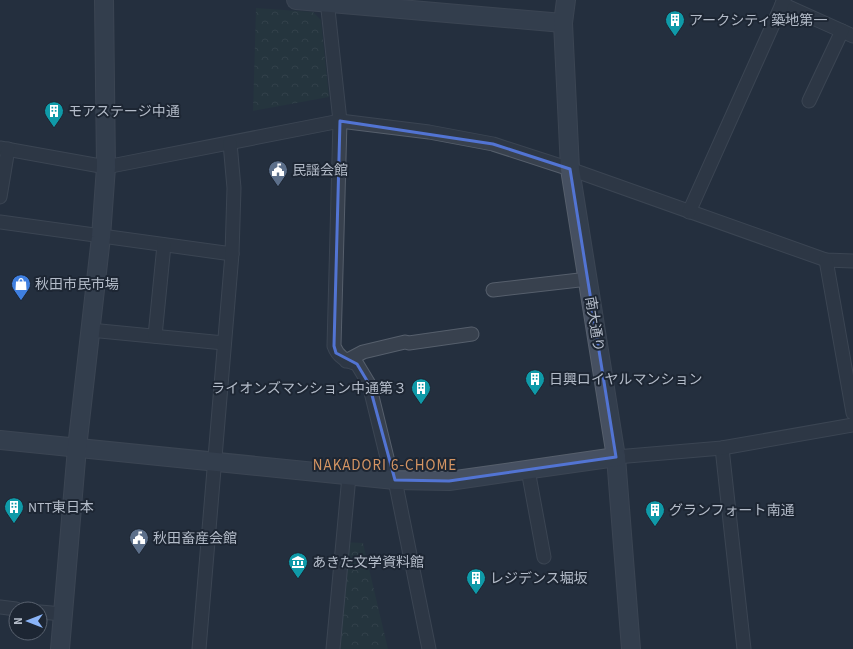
<svg xmlns="http://www.w3.org/2000/svg" width="853" height="649" viewBox="0 0 853 649" font-family="'Source Sans 3','Noto Sans JP',sans-serif">
	<style>
		.park { fill: url(#park-crowns) }
		.lines { fill: none; stroke-linecap: round; stroke-linejoin: round }
		.street-casing { stroke: #565f6c; stroke-width: 15 }
		.secondary-casing { stroke: #565f6c; stroke-width: 20 }
		.street { stroke: #38414e; stroke-width: 13 }
		.secondary { stroke: #465061; stroke-width: 18 }
		.marked { fill: none; stroke: #5274d3; stroke-width: 3; stroke-linejoin: round }
		.labels { text-anchor: middle; stroke-width: 4; stroke-linejoin: round; paint-order: stroke }
		.poi-label { font-size: 14px; fill: #b4bcc9; stroke: #1d2633; text-anchor: start }
		.street-label { font-size: 14px; fill: #b4bcc9; stroke: #1d2633 }
		.neighbourhood-label { font-size: 15px; letter-spacing: 1px; fill: #d59563; stroke: #1d2633 }
	</style>
	<defs>
		<pattern id="park-crowns" width="20" height="18" patternUnits="userSpaceOnUse"><rect width="20" height="18" fill="#263c3f"/><path d="M2 6a3 3 0 1 1 6 0M12 15a3 3 0 1 1 6 0" fill="none" stroke="#435659"/></pattern>
	</defs>
	<rect width="100%" height="100%" fill="#242f3e"/>
	<!-- park -->
	<g class="park">
		<polygon points="256,8 313,12 321,20 329,97 253,111"/>
		<polygon points="345,542 363,543 388,649 336,649"/>
	</g>
	<g class="lines">
		<!-- street casing -->
		<g class="street-casing">
			<g id="street">
				<path d="M 327,0 L 340,121 L 334,346 C 338,357 346,361 357,364 L 369,384 L 390,470 L 395,480 L 429,649"/>
				<polyline points="782,4 853,36"/>
				<polyline points="809,101 842,31"/>
				<polyline points="0,148 106,167 340,121 429,132 493,144 570,169 826,260 853,261"/>
				<polyline points="0,197 8,149"/>
				<polyline points="689,212 784,0"/>
				<polyline points="0,222 232,254"/>
				<polyline points="826,260 853,413"/>
				<polyline points="493,290 588,279"/>
				<polyline points="90,330 224,343"/>
				<polyline points="155,336 164,245"/>
				<polyline points="346,361 363,352 405,342 409,343 472,334"/>
				<polyline points="722,448 744,649"/>
				<polyline points="616,457 722,448 853,425"/>
				<polyline points="528,470 544,557"/>
				<polyline points="0,607 16,609"/>
				<polyline points="40,612 63,614"/>
				<polyline points="199,649 232,254 234,188 230,143"/>
				<polyline points="333,649 349,476"/>
			</g>
		</g>
		<!-- secondary casing -->
		<g class="secondary-casing">
			<g id="secondary">
				<polyline points="296,0 563,23"/>
				<polyline points="566,0 563,23 570,169 616,457 631,649"/>
				<polyline points="0,440 395,480 449,481 616,457"/>
				<polyline points="60,649 77,448 101,237 106,167 104,0"/>
			</g>
		</g>
		<!-- street -->
		<use href="#street" class="street"/>
		<!-- secondary -->
		<use href="#secondary" class="secondary"/>
	</g>
	<!-- marked area -->
	<path d="M0 0H853V649H0ZM 340,121 L 493,144 L 570,169 L 616,457 L 449,481 L 395,480 L 369,384 L 357,364 L 336,353 L 334,346 Z" fill="#242f3e" fill-opacity=".55" fill-rule="evenodd"/>
	<path class="marked" d="M 340,121 L 493,144 L 570,169 L 616,457 L 449,481 L 395,480 L 369,384 L 357,364 L 336,353 L 334,346 Z"/>
	<!-- icons -->
	<defs>
		<g id="building-pin" transform="scale(1)"><path d="M0 17L-7.5 6A9.5 9.5 0 1 1 7.5 6Z" fill="#0f9aa8" stroke="#1d2633"/><path d="M-4-6H4V6H1V3H-1V6H-4ZM-2.5-4.3h1.7v1.8h-1.7ZM.8-4.3h1.7v1.8H.8ZM-2.5-1h1.7V.8h-1.7ZM.8-1h1.7V.8H.8Z" fill="#fff"/></g>
		<g id="civic-pin" transform="scale(1)"><path d="M0 17L-7.5 6A9.5 9.5 0 1 1 7.5 6Z" fill="#5c6f8a" stroke="#1d2633"/><path d="M-.6-6.5H3V-4.5H.6V-3L4-1V1h2V6H-6V1h2V-1L-.6-3ZM-1.2 2.5V6h2.4V2.5Z" fill="#fff"/></g>
		<g id="shop-pin" transform="scale(1)"><path d="M0 17L-7.5 6A9.5 9.5 0 1 1 7.5 6Z" fill="#3f7fe0" stroke="#1d2633"/><path d="M-5-2.5h2.3a2.7 3.5 0 0 1 5.4 0H5L5.5 6h-11ZM-1.5-2.5h3a1.5 2.3 0 0 0-3 0Z" fill="#fff"/></g>
		<g id="museum-pin" transform="scale(1)"><path d="M0 17L-7.5 6A9.5 9.5 0 1 1 7.5 6Z" fill="#0f9aa8" stroke="#1d2633"/><path d="M0-6L6-3V-2H-6V-3ZM-5-1h2V3h-2ZM-1-1h2V3h-2ZM3-1h2V3H3ZM-6 4H6V6H-6Z" fill="#fff"/></g>
	</defs>
	<g fill-rule="evenodd">
		<use href="#building-pin" x="675" y="20"/>
		<use href="#building-pin" x="54" y="111"/>
		<use href="#civic-pin" x="278" y="170"/>
		<use href="#shop-pin" x="21" y="284"/>
		<use href="#building-pin" x="535" y="379"/>
		<use href="#building-pin" x="421" y="388"/>
		<use href="#building-pin" x="14" y="507"/>
		<use href="#building-pin" x="655" y="510"/>
		<use href="#civic-pin" x="139" y="538"/>
		<use href="#museum-pin" x="298" y="562"/>
		<use href="#building-pin" x="476" y="578"/>
	</g>
	<g class="labels">
		<!-- poi labels -->
		<g class="poi-label">
			<text x="689" y="25">アークシティ築地第一</text>
			<text x="68" y="116">モアステージ中通</text>
			<text x="292" y="175">民謡会館</text>
			<text x="35" y="289">秋田市民市場</text>
			<text x="549" y="384">日興ロイヤルマンション</text>
			<text x="407" y="393" text-anchor="end">ライオンズマンション中通第３</text>
			<text x="28" y="512">NTT東日本</text>
			<text x="669" y="515">グランフォート南通</text>
			<text x="153" y="543">秋田畜産会館</text>
			<text x="312" y="567">あきた文学資料館</text>
			<text x="490" y="583">レジデンス堀坂</text>
		</g>
		<!-- street labels -->
		<g class="street-label">
			<text transform="translate(595 324) rotate(81)" y="5">南大通り</text>
		</g>
		<!-- neighbourhood labels -->
		<g class="neighbourhood-label">
			<text x="385" y="470">NAKADORI 6-CHOME</text>
		</g>
	</g>
	<!-- north arrow -->
	<g transform="translate(28 621) rotate(270)"><circle r="19" fill="#1d2633" stroke="#59626f"/>
	<path d="M0-3L7 15L0 10L-7 15Z" fill="#8ab4f8"/>
	<text y="-6" font-size="11" font-weight="bold" text-anchor="middle" fill="#b4bcc9">N</text>
	</g>
</svg>
